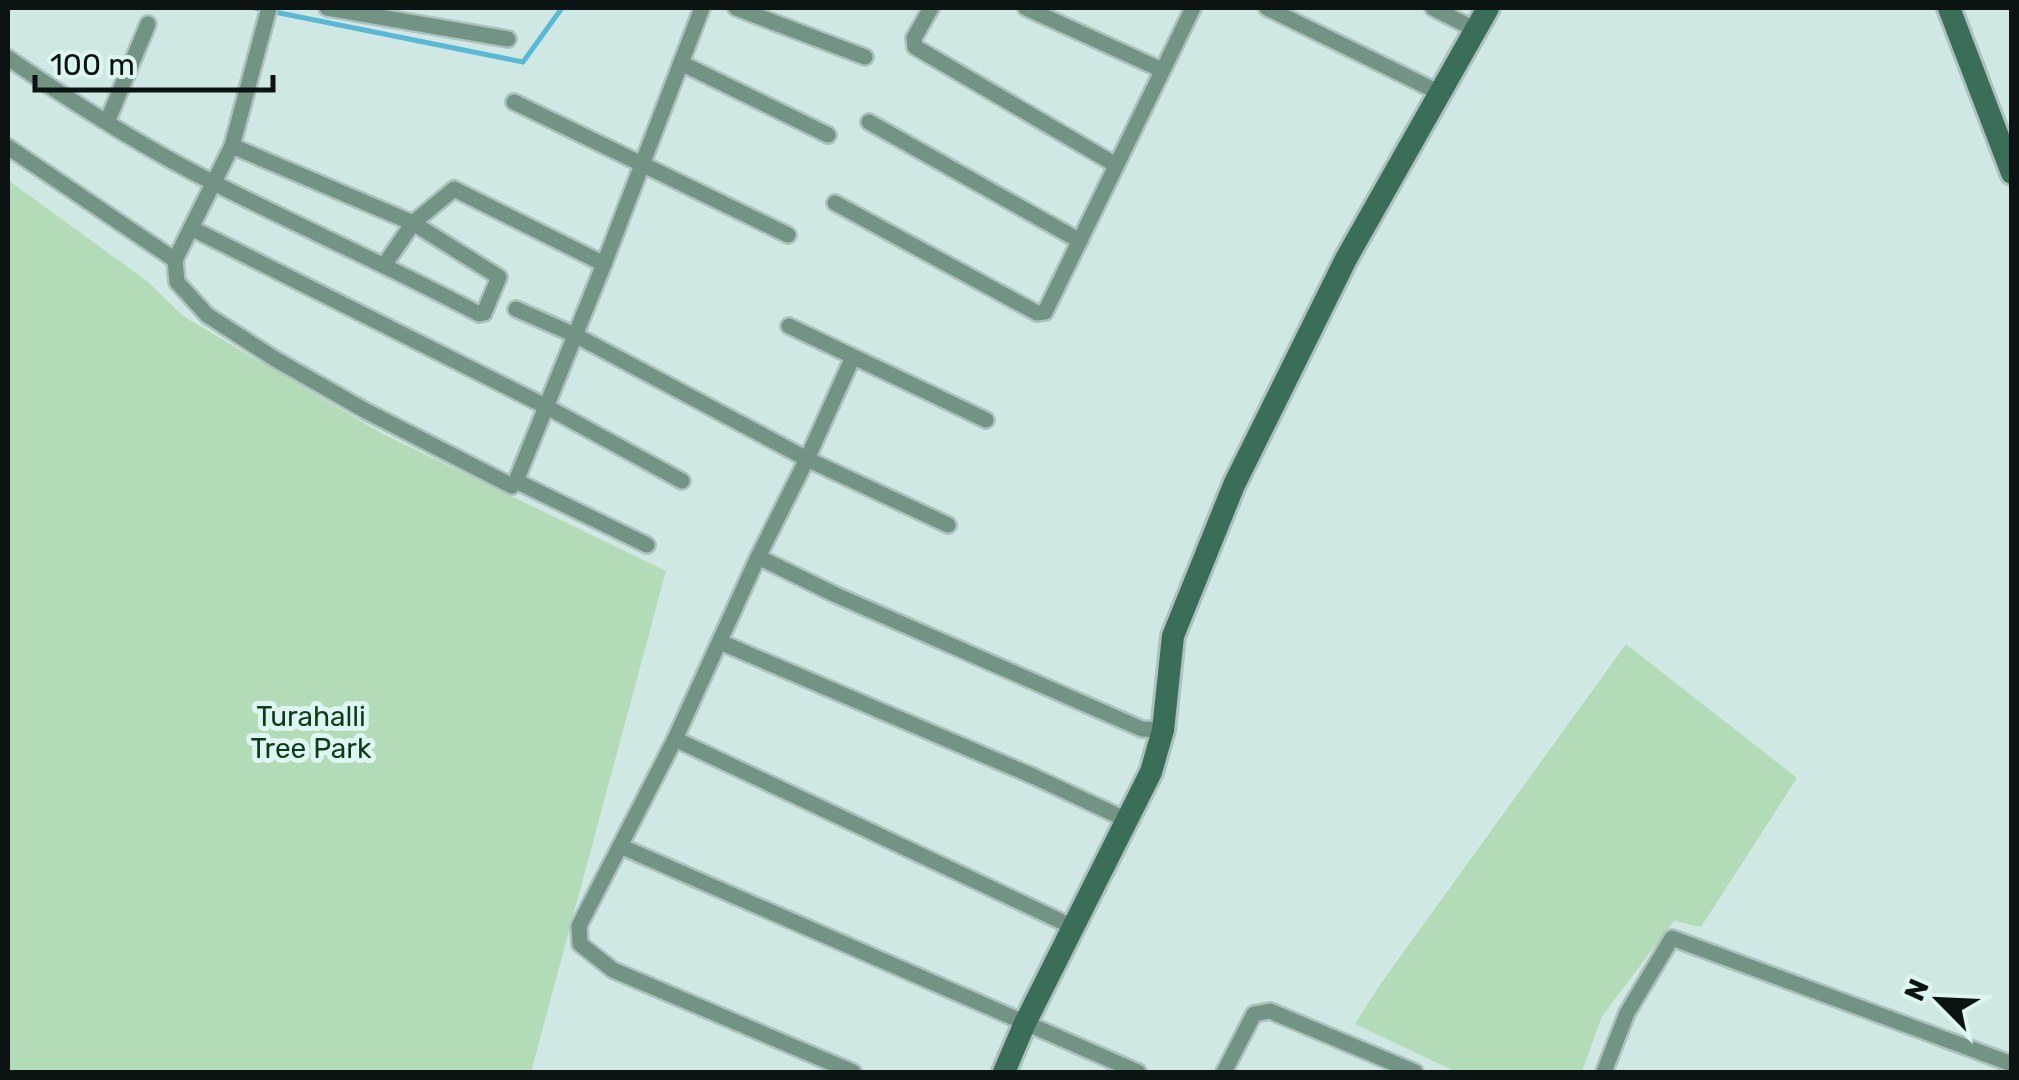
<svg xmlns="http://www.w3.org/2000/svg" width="2019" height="1080" viewBox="0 0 2019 1080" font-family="Rubik,sans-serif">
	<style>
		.green { fill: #b4dbb7 }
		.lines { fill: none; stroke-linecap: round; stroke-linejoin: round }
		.stream { stroke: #5ab8d4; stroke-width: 5 }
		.street-casing { stroke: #adc2be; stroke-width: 20 }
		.secondary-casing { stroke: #adc2be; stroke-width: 28 }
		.street { stroke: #739485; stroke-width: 15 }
		.secondary { stroke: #3a6e59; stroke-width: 22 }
		.labels { text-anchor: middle; stroke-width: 10; stroke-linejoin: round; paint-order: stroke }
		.park-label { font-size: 28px; fill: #103b19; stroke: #ddf6f1 }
	</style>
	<rect width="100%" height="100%" fill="#d0e8e4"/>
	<!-- green -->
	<g class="green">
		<polygon points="8,180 147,281 183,316 381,433 666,571 531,1072 8,1072"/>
		<polygon points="1626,644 1797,778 1701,927 1674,921 1602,1016 1582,1072 1456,1072 1355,1024 1379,986"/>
	</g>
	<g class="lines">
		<!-- stream -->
		<polyline class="stream" points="255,8 523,62 562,8"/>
		<!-- street casing -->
		<g class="street-casing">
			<g id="street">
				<polyline points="327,8 508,39"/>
				<polyline points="736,8 865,57"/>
				<polyline points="931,8 914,38 915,47 1116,165"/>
				<polyline points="1026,8 1162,70"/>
				<polyline points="1267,8 1442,94"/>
				<polyline points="1433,8 1476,30"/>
				<path d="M 8,58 C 75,104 145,149 218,185 C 305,229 393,268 479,314 L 484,313 L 499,277 L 413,223 L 385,264"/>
				<polyline points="681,63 828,135"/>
				<polyline points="514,102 788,235"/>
				<polyline points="107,122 148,24"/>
				<polyline points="869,122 1080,241"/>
				<polyline points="232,146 269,8"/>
				<polyline points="8,147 175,260 177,282 207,315 275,359 366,411 512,486 516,481 647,545"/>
				<polyline points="835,203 1037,313 1045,312 1193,8"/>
				<polyline points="191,228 547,407 682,481"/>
				<polyline points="175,260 232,146 413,223 454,189 604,264"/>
				<polyline points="516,309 575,335 807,459 758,557 675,739 579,926 580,944 613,970 853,1072"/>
				<polyline points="789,326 986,420"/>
				<polyline points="853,357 807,459 948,525"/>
				<polyline points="516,481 604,264 702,8"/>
				<polyline points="758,557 836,595 1142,729 1163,730"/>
				<polyline points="720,642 1035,777 1127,820"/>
				<polyline points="675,739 1073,927"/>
				<polyline points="620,846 1138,1072"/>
				<polyline points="1224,1072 1254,1014 1270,1011 1415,1072"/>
				<polyline points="1604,1072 1627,1013 1672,938 2012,1064"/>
			</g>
		</g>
		<!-- secondary casing -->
		<g class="secondary-casing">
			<g id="secondary">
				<polyline points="1949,8 2012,173"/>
				<polyline points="1004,1072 1025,1023 1151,772 1163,730 1173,636 1234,485 1346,259 1488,8"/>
			</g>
		</g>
		<!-- street -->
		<use href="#street" class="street"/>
		<!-- secondary -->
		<use href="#secondary" class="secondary"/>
	</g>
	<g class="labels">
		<!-- park labels -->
		<g class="park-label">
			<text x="311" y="726">Turahalli<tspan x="311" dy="32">Tree Park</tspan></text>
		</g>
	</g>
	<!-- border -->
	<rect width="2019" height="1080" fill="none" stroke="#0c1413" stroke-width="20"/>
	<!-- north arrow -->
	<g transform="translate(1939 1000) rotate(294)" stroke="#ddf6f1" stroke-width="8" paint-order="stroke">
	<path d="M0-8L18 38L0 25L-18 38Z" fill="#0c1413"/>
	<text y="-15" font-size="28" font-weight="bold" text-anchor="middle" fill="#0c1413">N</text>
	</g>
	<!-- scale -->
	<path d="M35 75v15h238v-15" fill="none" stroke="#0c1413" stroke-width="5"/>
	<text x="50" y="75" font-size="30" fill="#0c1413" stroke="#ddf6f1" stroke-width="8" paint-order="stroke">100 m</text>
</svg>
